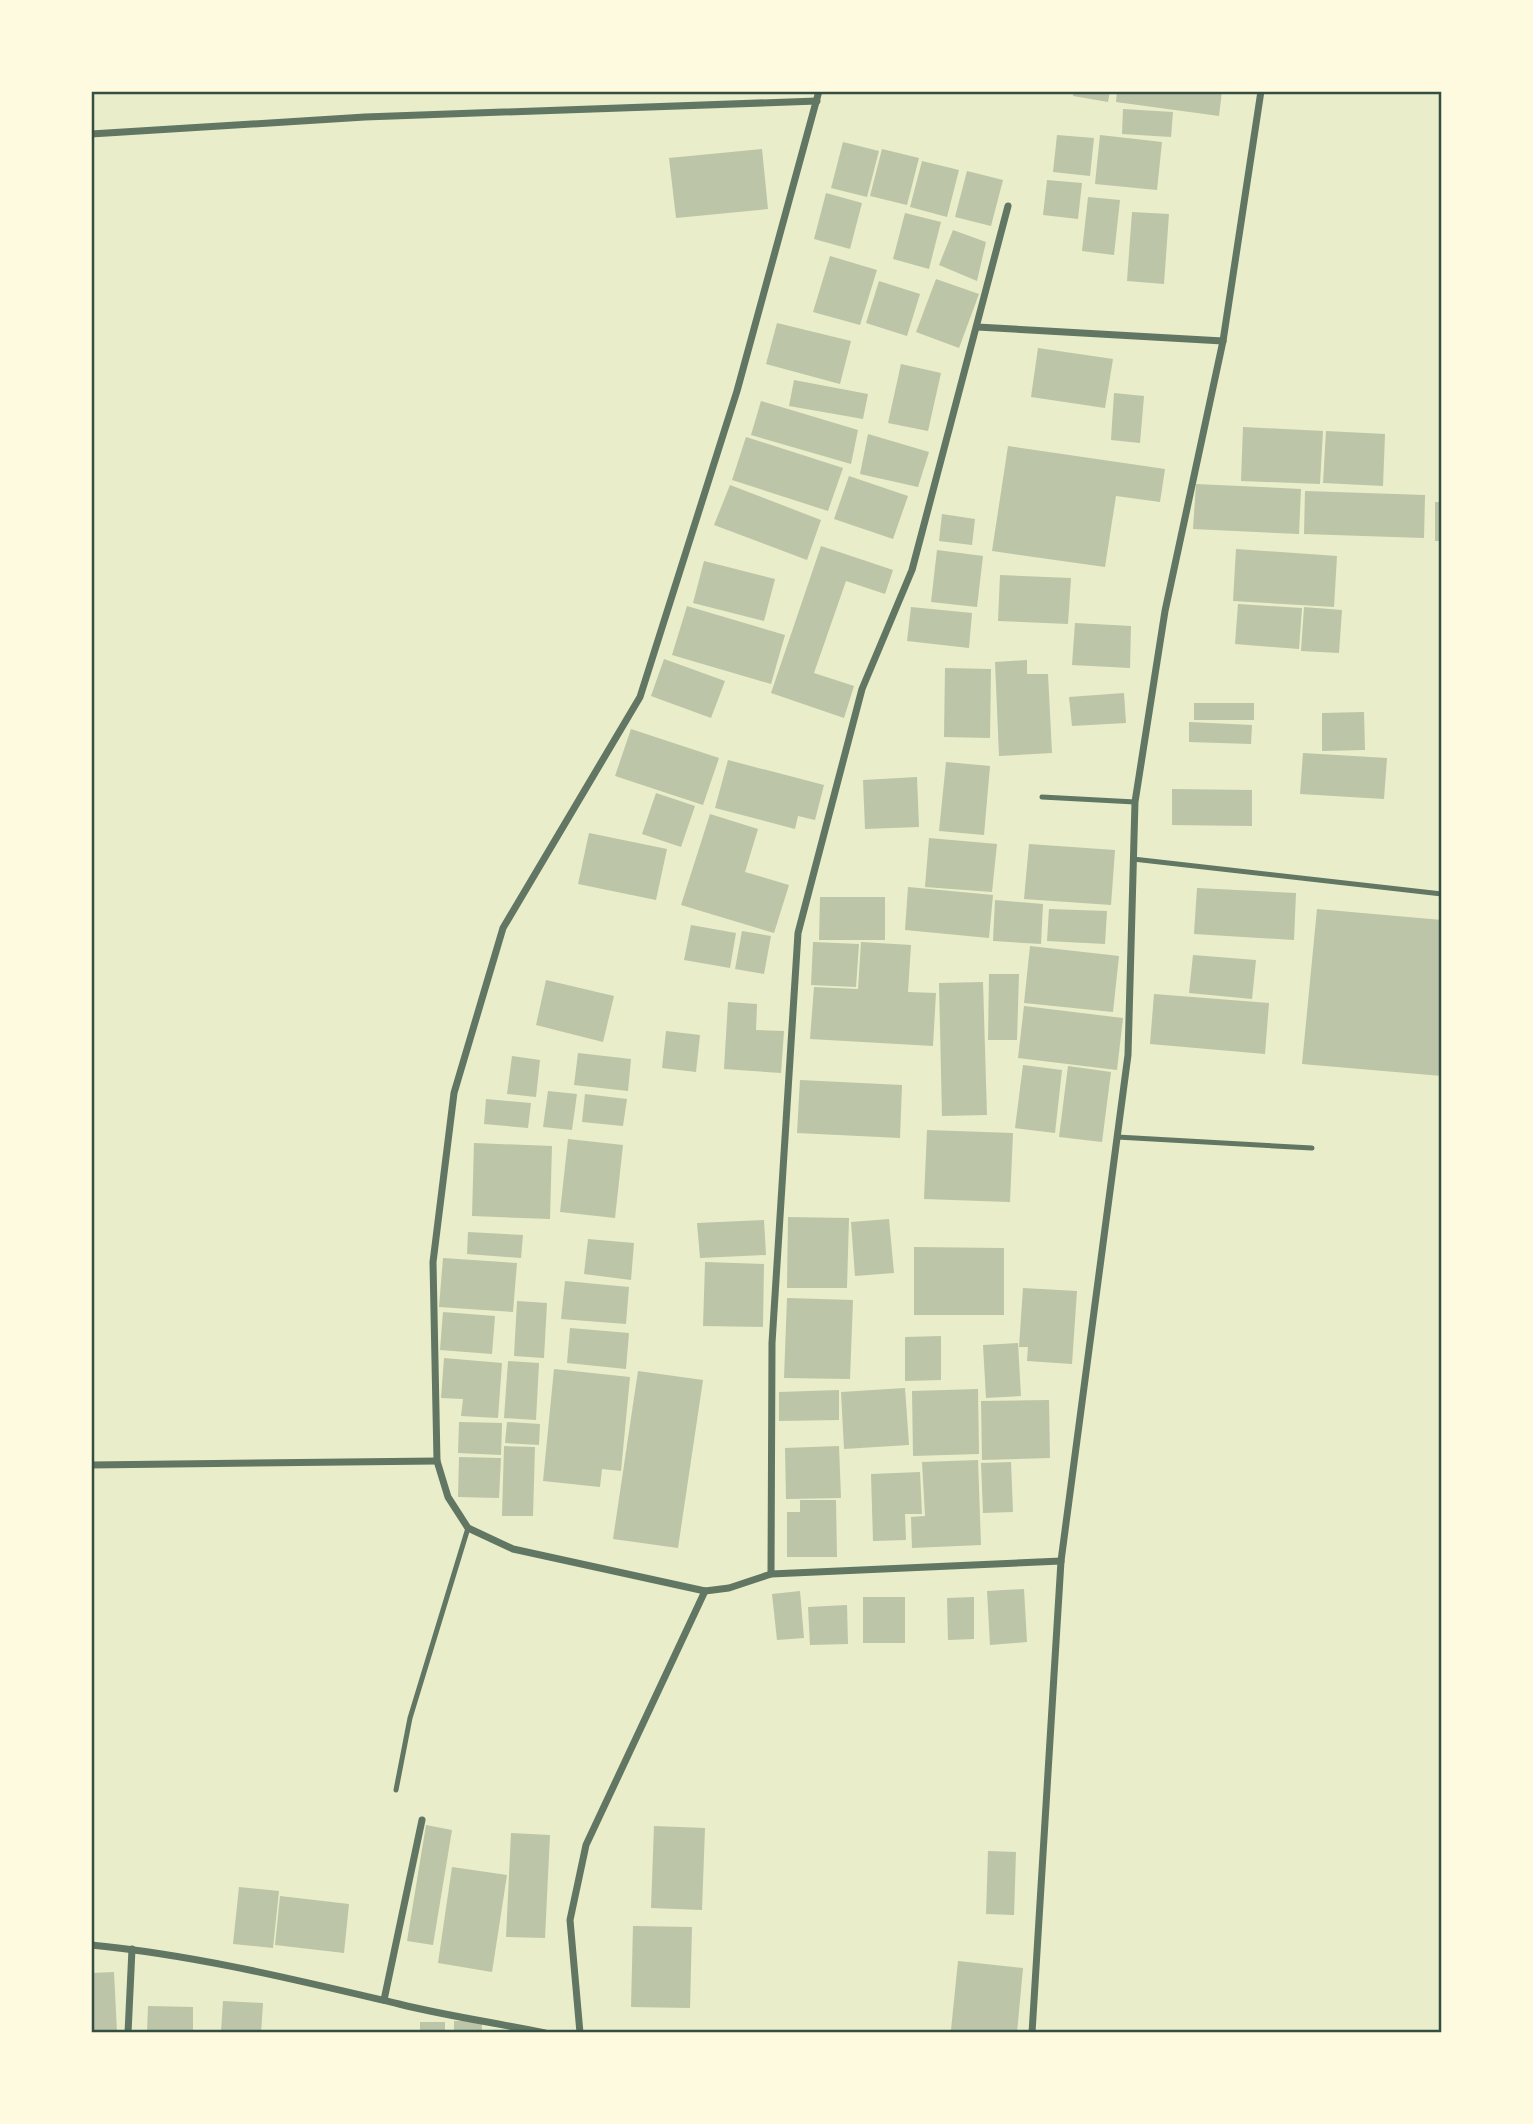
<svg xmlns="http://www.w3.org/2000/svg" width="1533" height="2124" viewBox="0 0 1533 2124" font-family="Helvetica,sans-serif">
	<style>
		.building { fill: #bcc5a7 }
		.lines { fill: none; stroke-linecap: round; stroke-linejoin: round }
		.service { stroke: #617663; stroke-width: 5 }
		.minor { stroke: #617663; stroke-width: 7 }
		.neatline { fill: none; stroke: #344e41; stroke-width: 2.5 }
	</style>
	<rect width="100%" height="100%" fill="#e9edc9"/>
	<!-- building -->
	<g class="building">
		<polygon points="1074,91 1110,91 1108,102 1073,96"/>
		<polygon points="1117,91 1222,91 1219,116 1116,102"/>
		<polygon points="1123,109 1173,112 1171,137 1122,134"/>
		<polygon points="1057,135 1094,138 1090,176 1053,172"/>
		<polygon points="1100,135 1162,142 1157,190 1095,184"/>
		<polygon points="843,142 879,151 867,197 831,188"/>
		<polygon points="762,149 768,209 676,218 669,158"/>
		<polygon points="882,149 919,158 907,205 870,196"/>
		<polygon points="922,161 959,170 947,217 910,207"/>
		<polygon points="967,171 1003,180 991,226 955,217"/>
		<polygon points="1047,180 1082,183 1078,219 1043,215"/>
		<polygon points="826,193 862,203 850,249 814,239"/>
		<polygon points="1088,197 1120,200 1114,255 1082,251"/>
		<polygon points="1132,212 1169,214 1164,284 1127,281"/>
		<polygon points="905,213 941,222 929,269 893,259"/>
		<polygon points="953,230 986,242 977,281 939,265"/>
		<polygon points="830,256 877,270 860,325 813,312"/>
		<polygon points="936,279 979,294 959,348 916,332"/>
		<polygon points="879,281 920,294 907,336 866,323"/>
		<polygon points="777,323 851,341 840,384 766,364"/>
		<polygon points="1038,348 1113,359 1105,408 1031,397"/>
		<polygon points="901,364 941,373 928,431 888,423"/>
		<polygon points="794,380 868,394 863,419 789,406"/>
		<polygon points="1114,393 1144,396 1140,443 1111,440"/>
		<polygon points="761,401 858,430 851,464 751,435"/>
		<polygon points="1243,427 1323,431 1320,484 1241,481"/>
		<polygon points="1326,431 1385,434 1383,486 1323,483"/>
		<polygon points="868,434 929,452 918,487 860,474"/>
		<polygon points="746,437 843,468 828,511 732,480"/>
		<polygon points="1008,446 1165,469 1160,502 1116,496 1105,567 992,551"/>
		<polygon points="849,476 908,496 893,539 834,519"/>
		<polygon points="1196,484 1301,489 1299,534 1193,529"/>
		<polygon points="730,485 821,520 807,560 714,525"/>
		<polygon points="1305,491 1425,495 1424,538 1304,534"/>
		<rect x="1435" y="502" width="7" height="39"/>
		<polygon points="942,514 975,519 972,545 939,541"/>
		<polygon points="821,546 893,570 885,594 846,581 814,673 854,686 844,718 771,693"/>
		<polygon points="1236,549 1337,556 1334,607 1233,601"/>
		<polygon points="937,550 983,556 977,607 931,602"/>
		<polygon points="704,561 775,579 764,621 693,603"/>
		<polygon points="1000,575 1071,578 1068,624 998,621"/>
		<polygon points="1238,604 1302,608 1299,649 1235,644"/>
		<polygon points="687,606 785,635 771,684 672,655"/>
		<polygon points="911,607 972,613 969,648 907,641"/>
		<polygon points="1304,607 1342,610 1339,653 1301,651"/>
		<polygon points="1075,623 1131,626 1130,668 1072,665"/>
		<polygon points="664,659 725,681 711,718 651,696"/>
		<polygon points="1027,660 1027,674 1048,674 1052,753 999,756 995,662"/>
		<polygon points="945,668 991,669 990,738 944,737"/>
		<polygon points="1124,693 1126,723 1072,726 1069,697"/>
		<rect x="1194" y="703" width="60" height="17"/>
		<polygon points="1364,712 1365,750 1322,751 1322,713"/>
		<polygon points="1189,722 1252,725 1251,744 1189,742"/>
		<polygon points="631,729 719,758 703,805 615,776"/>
		<polygon points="1303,753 1387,758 1384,799 1300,794"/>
		<polygon points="728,760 824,785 815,820 798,816 795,829 715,808"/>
		<polygon points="946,762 990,766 984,835 939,831"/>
		<polygon points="917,777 919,827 865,829 863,780"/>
		<polygon points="1172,789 1252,790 1252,826 1172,825"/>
		<polygon points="656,793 695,806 681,847 642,834"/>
		<polygon points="710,814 758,829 745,872 789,885 774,933 681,905"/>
		<polygon points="589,833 667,849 656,900 578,884"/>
		<polygon points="929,838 997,844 992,892 925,887"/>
		<polygon points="1029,844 1115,850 1111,905 1024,899"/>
		<polygon points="908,887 993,895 989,938 905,930"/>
		<polygon points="1197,888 1296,893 1294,940 1194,934"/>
		<polygon points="820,897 885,897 885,940 819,940"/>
		<polygon points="995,900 1043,904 1041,944 993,941"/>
		<polygon points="1049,909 1107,911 1105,944 1047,941"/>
		<polygon points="1317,909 1442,920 1442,1076 1302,1064"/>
		<polygon points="691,925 736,933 730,968 684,960"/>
		<polygon points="742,931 771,936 764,974 735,969"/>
		<polygon points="813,942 859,944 856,987 811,985"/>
		<polygon points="861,942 911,945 908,992 936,993 933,1046 810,1039 814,987 858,989"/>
		<polygon points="1030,946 1119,956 1113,1012 1024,1003"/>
		<polygon points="1193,955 1256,960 1252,999 1189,993"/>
		<polygon points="989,974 1019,974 1017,1040 988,1040"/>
		<polygon points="546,980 614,996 603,1042 536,1025"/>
		<polygon points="983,982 987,1115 942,1116 939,983"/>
		<polygon points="1154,994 1269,1003 1265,1054 1150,1044"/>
		<polygon points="728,1002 757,1004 756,1030 784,1031 781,1073 724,1069"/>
		<polygon points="1024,1006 1123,1018 1117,1070 1018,1058"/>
		<polygon points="666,1031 700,1035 696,1072 662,1068"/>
		<polygon points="578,1053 631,1059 628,1091 574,1085"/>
		<polygon points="512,1056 540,1060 536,1097 507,1094"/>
		<polygon points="1023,1065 1062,1070 1055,1133 1015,1128"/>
		<polygon points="1068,1066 1111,1072 1102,1142 1059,1137"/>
		<polygon points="800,1080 902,1085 900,1138 797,1133"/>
		<polygon points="548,1091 577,1094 572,1130 543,1127"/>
		<polygon points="585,1094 627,1099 623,1126 582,1122"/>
		<polygon points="486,1099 531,1103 528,1128 484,1124"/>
		<polygon points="927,1130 1013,1133 1010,1202 924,1199"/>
		<polygon points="568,1139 623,1145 615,1218 560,1212"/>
		<polygon points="474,1143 552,1146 550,1219 472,1216"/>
		<polygon points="788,1217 849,1218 847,1288 787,1288"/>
		<polygon points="889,1219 894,1273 855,1276 851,1222"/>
		<polygon points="764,1220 766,1255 700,1258 697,1223"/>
		<polygon points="468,1232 523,1235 521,1258 467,1254"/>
		<polygon points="588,1239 634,1243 631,1280 584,1274"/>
		<polygon points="914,1247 1004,1248 1004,1315 914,1315"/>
		<polygon points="443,1258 517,1263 513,1312 439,1307"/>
		<polygon points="705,1262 764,1264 763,1327 703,1326"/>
		<polygon points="565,1281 629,1287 626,1324 561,1319"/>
		<polygon points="1023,1288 1077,1291 1072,1364 1027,1361 1028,1347 1019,1347"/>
		<polygon points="787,1298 853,1300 850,1379 784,1378"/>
		<polygon points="517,1301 547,1303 544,1358 514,1356"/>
		<polygon points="443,1312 495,1316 492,1354 440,1350"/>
		<polygon points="570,1328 629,1333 626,1369 567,1363"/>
		<polygon points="941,1336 941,1380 905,1381 905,1337"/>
		<polygon points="1018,1343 1021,1396 986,1398 983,1345"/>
		<polygon points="444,1358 502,1363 498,1418 461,1416 463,1399 441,1398"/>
		<polygon points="508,1361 539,1363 536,1420 504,1418"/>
		<polygon points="554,1369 630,1377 621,1471 602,1469 600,1487 543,1481"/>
		<polygon points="638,1371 703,1380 678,1548 613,1539"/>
		<polygon points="905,1388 909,1445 844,1449 841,1392"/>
		<polygon points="978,1389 979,1454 913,1456 912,1391"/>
		<polygon points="839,1390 839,1420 779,1421 779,1392"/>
		<polygon points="1049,1400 1050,1458 982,1460 981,1401"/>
		<polygon points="459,1422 502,1423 501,1455 458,1453"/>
		<polygon points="507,1422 540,1424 539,1445 505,1443"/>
		<polygon points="504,1446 535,1447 533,1516 502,1516"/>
		<polygon points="839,1446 841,1498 786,1499 785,1448"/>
		<polygon points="459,1457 501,1458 499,1498 458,1497"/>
		<polygon points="978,1460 981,1545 912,1548 911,1517 925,1516 922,1462"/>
		<polygon points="1011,1462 1013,1512 983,1513 981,1463"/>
		<polygon points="920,1472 922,1514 905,1514 906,1540 873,1541 871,1474"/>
		<polygon points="800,1500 836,1500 837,1557 787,1557 787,1512 800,1512"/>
		<polygon points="1024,1589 1027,1642 990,1645 987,1591"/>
		<polygon points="800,1591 804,1638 777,1640 772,1594"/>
		<rect x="863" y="1597" width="42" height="46"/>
		<polygon points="974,1597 974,1639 948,1640 947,1598"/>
		<polygon points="847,1605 848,1644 810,1645 808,1607"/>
		<polygon points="426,1825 452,1830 433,1945 407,1941"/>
		<polygon points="654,1826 705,1828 702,1910 651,1908"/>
		<polygon points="511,1833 550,1835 545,1938 506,1937"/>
		<polygon points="988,1851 1016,1852 1014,1915 986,1914"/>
		<polygon points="452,1867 507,1875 492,1972 438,1963"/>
		<polygon points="239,1887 279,1891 273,1948 233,1944"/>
		<polygon points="280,1896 349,1904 344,1953 275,1945"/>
		<polygon points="633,1926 692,1927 690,2008 631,2007"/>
		<polygon points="958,1961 1023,1968 1017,2033 951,2030"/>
		<polygon points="114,1972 117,2033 91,2033 91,1973"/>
		<polygon points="223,2001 263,2003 261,2033 221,2032"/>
		<polygon points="148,2006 193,2007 193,2033 147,2033"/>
		<rect x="454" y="2021" width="28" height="12"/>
		<rect x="420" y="2022" width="25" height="11"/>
	</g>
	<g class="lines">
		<!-- service -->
		<g class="service">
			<polyline points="1042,797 1135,802"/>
			<polyline points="1133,859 1442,894"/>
			<polyline points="1117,1137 1312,1148"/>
			<polyline points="396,1790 410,1718 468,1528"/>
		</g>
		<!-- minor -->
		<g class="minor">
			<polyline points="819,91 737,391 640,697 503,928 454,1093 433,1262 437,1461 448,1497 468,1528 513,1549 705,1591 729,1588 771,1574 772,1343 798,933 862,689 912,570 1008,206"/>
			<polyline points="91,134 365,117 817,101"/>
			<polyline points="977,327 1223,341"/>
			<polyline points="91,1465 437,1461"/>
			<polyline points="771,1574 1061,1561"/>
			<path d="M 91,1945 C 195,1955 297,1980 399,2004 C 447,2016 497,2023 545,2033"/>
			<polyline points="384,2000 422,1820"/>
			<polyline points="128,2033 132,1949"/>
			<polyline points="580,2033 570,1920 586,1845 705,1591"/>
			<polyline points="1032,2033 1061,1561 1128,1055 1135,802 1165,611 1223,341 1261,91"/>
		</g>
	</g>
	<!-- border -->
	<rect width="1533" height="2124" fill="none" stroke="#fefae0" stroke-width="186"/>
	<rect x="93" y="93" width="1347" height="1938" class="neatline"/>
</svg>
